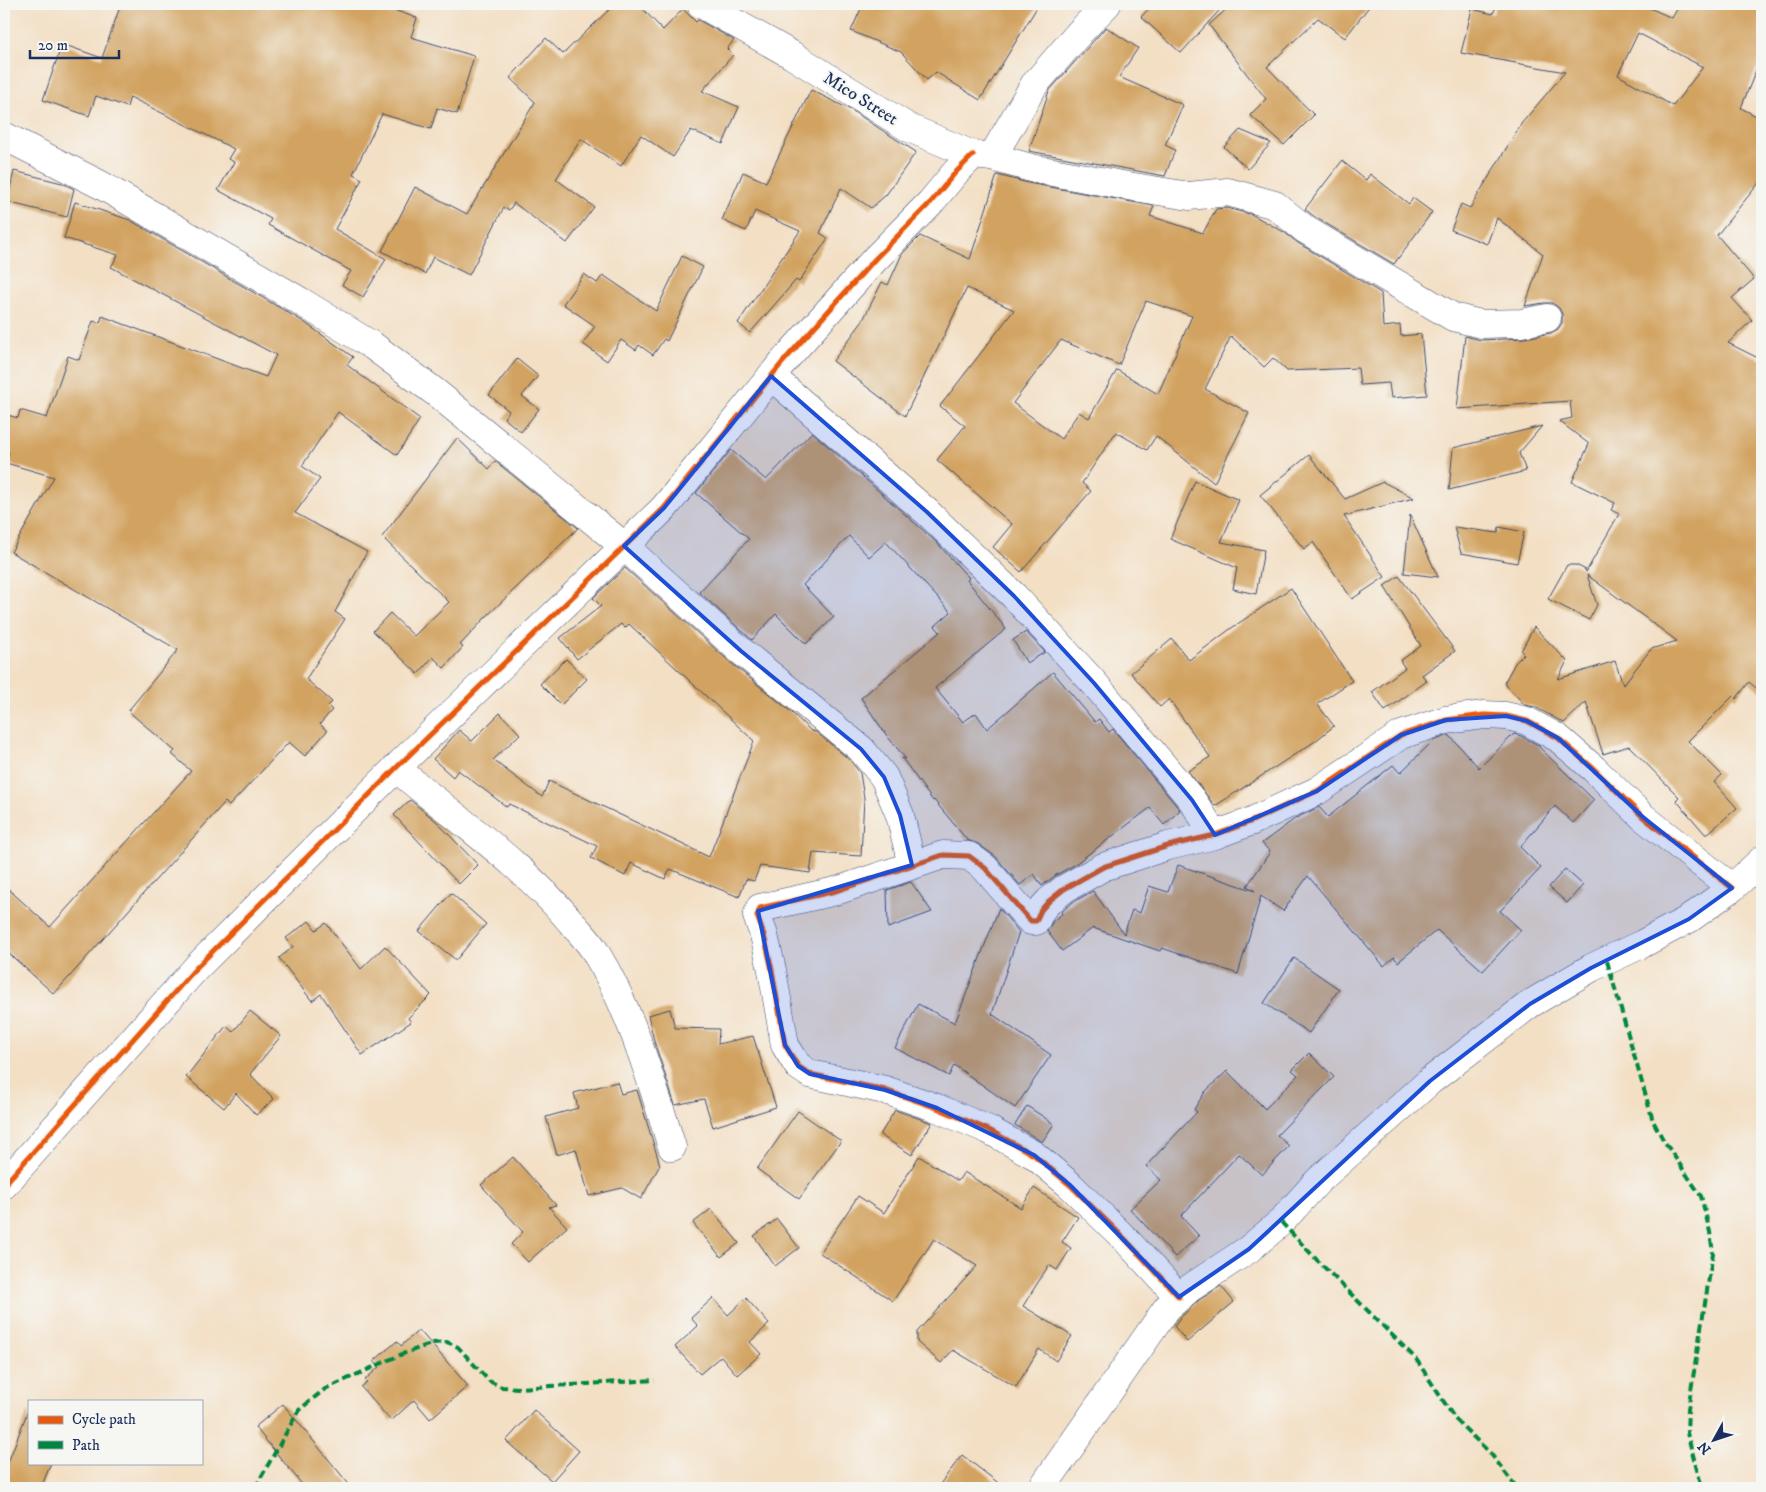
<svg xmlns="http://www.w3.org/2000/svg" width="1766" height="1492" viewBox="0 0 1766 1492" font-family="'IM FELL DW Pica',serif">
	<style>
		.building { fill: #d2a360; fill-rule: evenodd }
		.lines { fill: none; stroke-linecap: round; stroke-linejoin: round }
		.street-casing { stroke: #3b496d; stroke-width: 29 }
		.street { stroke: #fff; stroke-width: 28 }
		.quiet { stroke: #00873e; stroke-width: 4; stroke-dasharray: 8 4; stroke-linecap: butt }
		.cycleway-casing { stroke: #f6f6f2; stroke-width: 8 }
		.cycleway { stroke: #e8590c; stroke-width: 5 }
		.marked { fill: #1d4ed8; fill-opacity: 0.2; stroke: #1d4ed8; stroke-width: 4; stroke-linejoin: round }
		.labels { text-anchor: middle; stroke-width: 4; stroke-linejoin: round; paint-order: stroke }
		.street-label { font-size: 18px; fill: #1b2f5e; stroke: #f6f6f2 }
	</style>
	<rect width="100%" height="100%" fill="#f6f6f2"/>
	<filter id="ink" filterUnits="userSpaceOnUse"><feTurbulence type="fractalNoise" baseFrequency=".02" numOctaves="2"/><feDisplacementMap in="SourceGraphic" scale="10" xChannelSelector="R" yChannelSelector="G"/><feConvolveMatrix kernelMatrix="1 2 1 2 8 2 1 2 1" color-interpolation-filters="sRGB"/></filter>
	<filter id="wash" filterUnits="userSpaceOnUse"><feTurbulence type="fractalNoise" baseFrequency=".0096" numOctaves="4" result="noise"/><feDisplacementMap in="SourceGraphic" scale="20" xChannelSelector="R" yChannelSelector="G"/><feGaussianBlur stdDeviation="1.12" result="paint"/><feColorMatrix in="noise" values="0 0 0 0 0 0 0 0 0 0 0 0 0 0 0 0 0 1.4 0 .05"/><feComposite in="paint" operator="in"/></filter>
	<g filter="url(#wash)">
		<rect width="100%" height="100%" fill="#f3dfc4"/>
		<g id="blocks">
			<!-- building -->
			<g class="building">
				<polygon points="121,4 376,4 417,18 411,37 474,56 457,114 437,108 431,129 382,114 353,174 362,179 335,229 386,259 363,297 342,285 351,271 268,225 271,219 218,190 234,162 228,159 234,149 130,97 127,107 96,96 89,116 43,100 62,44 102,58"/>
				<polygon points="615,4 638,4 663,30 683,9 696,22 698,20 734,40 727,49 733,55 702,91 739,107 723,144 691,130 673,157 641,135 621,166 581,139 556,179 594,207 567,243 514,203 509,210 504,207 469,275 433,257 425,274 382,251 415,187 467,214 535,102 510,78 546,38 563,54"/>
				<polygon points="863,4 1039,4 980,100 936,72 927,80 901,52 851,31"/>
				<polygon points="1153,4 1225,4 1181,53 1141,17"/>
				<polygon points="1232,4 1371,4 1345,38 1318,18 1267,67 1314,115 1284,145 1250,115 1266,99 1209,25"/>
				<path d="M 1497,4 L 1641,4 L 1672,18 L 1680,4 L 1762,4 L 1762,55 L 1741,108 L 1762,119 L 1762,179 L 1717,235 L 1754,279 L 1732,298 L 1752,320 L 1728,343 L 1762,360 L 1762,693 L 1749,682 L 1736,699 L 1733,696 L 1688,741 L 1722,775 L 1714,782 L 1737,808 L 1706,835 L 1676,800 L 1679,797 L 1629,746 L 1603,754 L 1586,702 L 1564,723 L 1535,707 L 1525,705 L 1504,683 L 1515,663 L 1524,654 L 1521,651 L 1534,627 L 1567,661 L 1558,679 L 1615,661 L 1623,685 L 1651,649 L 1677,641 L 1587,575 L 1597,605 L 1589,620 L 1548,599 L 1567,565 L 1576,565 L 1586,570 L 1586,572 L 1619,514 L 1611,510 L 1615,503 L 1572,482 L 1589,444 L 1559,421 L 1572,418 L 1570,401 L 1457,409 L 1465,336 L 1481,340 L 1525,338 L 1551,333 L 1558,329 L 1562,323 L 1562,314 L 1559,308 L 1552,303 L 1544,303 L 1525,306 L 1543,254 L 1497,218 L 1487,244 L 1451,230 L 1461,204 L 1470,208 L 1521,124 L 1565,72 L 1461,53 L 1472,9 L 1493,14 ZM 1638,33 L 1703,67 L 1673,106 L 1618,75 Z"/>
				<polygon points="1106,27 1138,48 1119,77 1183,105 1165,145 1175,150 1165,176 1029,151 1049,91"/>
				<polygon points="811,90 851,110 916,152 886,195 871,208 841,188 820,233 828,238 799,282 796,280 750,333 738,323 800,231 755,211 746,231 722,220 743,172 766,182"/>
				<polygon points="1240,130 1271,143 1248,169 1224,147"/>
				<polygon points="1342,161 1366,180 1370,174 1409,204 1413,198 1432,212 1394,264 1315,217 1305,209"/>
				<polygon points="14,171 62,183 74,189 67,217 7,202"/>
				<path d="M 997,175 L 1028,183 L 1154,206 L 1150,216 L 1203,233 L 1216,209 L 1227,208 L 1253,215 L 1284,232 L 1298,243 L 1381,293 L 1383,327 L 1400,325 L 1401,336 L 1421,334 L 1427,395 L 1391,398 L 1389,383 L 1360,385 L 1358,368 L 1287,371 L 1273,358 L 1264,367 L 1231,336 L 1205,389 L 1249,413 L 1214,483 L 1156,436 L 1147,450 L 1116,432 L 1082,483 L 1091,491 L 1021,572 L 993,547 L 1012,524 L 937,460 L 965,426 L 940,406 L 1014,310 L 967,288 L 905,416 L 833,361 L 862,322 L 882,282 L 888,285 L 902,254 L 920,236 L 970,259 ZM 1146,301 L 1192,316 L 1158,394 L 1117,370 L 1089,418 L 1079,412 L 1061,439 L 1013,403 L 1061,340 L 1119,365 Z"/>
				<polygon points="75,202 130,220 304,322 353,357 347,365 420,419 397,455 338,412 302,466 320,479 295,513 367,552 335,612 345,619 306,679 332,702 328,706 332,710 320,724 327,731 305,756 289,742 229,806 225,802 54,994 4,949 4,885 50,927 191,771 172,754 175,751 128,711 178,650 11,552 54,477 6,463 9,452 4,451 4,414 18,418 20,410 47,418 68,356 79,360 93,321 100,323 102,316 266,377 276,355 111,267 118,255 64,238"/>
				<polygon points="682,256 703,267 667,341 664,339 653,355 639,345 636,350 621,340 607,361 583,344 595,326 563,304 584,274 597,283 603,275 656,311"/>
				<polygon points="517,359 538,376 522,396 539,409 521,432 504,418 509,411 489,395"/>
				<polygon points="1542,426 1519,453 1526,471 1449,490 1453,448"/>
				<polygon points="812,432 916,524 938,544 969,578 967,580 1006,629 935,688 963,722 976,713 987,729 1053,672 1095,722 1099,719 1109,732 1113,729 1180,810 1164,825 1150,808 1074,865 1056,875 1042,886 1034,874 1020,885 995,856 978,844 967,840 934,800 933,801 902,758 906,759 887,736 861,698 940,632 935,626 951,612 886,542 869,557 849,536 803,585 834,617 806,644 776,614 752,640 699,592 749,539 696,493 731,450 766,480"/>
				<polygon points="457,438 489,469 495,461 578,528 485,618 460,645 463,647 444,668 433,657 418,674 373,631 390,613 414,636 449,602 382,537"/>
				<polygon points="1309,455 1345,499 1383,482 1414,498 1344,516 1385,577 1352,599 1313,542 1304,549 1260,495"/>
				<polygon points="1195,481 1239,500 1221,542 1264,550 1256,594 1233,589 1237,568 1170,539"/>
				<polygon points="1410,515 1438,577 1404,573"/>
				<polygon points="1454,527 1498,533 1499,527 1524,532 1517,563 1461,553"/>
				<polygon points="625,568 731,663 790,711 811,731 816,732 850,760 860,773 864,798 861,856 813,853 810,873 760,866 754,881 746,879 739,897 670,869 665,879 631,863 625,876 591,858 597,846 509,804 507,807 458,770 453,777 433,759 459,730 472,741 500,713 520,734 493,760 542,797 549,781 709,857 754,741 629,624 625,628 621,624 577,659 560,638 601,606 593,598"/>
				<polygon points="1399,576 1455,651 1422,675 1427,681 1385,711 1372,692 1405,668 1400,661 1421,646 1384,586"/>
				<polygon points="1291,588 1352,681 1317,704 1334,726 1314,742 1215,806 1188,771 1210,757 1169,699 1160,707 1131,673 1172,639 1189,660 1233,627"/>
				<polygon points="1026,632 1045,652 1027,663 1013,640"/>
				<polygon points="566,659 587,679 561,705 540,684"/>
				<polygon points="1514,734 1521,736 1540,746 1539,747 1594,800 1573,823 1555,806 1520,847 1541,868 1500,911 1521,930 1483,971 1437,930 1398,962 1394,957 1384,966 1308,876 1283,911 1261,896 1238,974 1162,948 1160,951 1093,928 1062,951 1047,931 1053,921 1062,914 1061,912 1073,902 1093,891 1124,934 1132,910 1140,913 1149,886 1168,892 1178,865 1255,891 1247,886 1270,852 1262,843 1296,818 1319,807 1328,817 1393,765 1400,773 1433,741 1449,735 1479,768"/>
				<polygon points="410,800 436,821 478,865 459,884 394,815"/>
				<polygon points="1565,869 1583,885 1567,903 1549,887"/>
				<polygon points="911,882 932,912 888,928 887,890"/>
				<polygon points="451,893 486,924 456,960 419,931"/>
				<polygon points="999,908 1019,932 992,1014 1051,1055 1015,1108 954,1065 949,1076 895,1048 918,1004 955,1023"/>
				<polygon points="309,921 316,930 326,923 361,969 385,946 431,995 408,1018 411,1022 362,1055 321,994 312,1001 279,958 293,947 286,938"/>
				<polygon points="1294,958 1339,989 1309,1033 1264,1003"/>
				<polygon points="670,1009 675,1028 719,1029 718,1044 753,1036 776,1107 713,1127 704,1099 675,1105 654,1041 648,1015"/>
				<polygon points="250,1011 281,1036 250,1074 274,1099 256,1115 236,1093 224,1108 186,1077 226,1026 233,1032"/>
				<polygon points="1309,1053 1334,1077 1277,1135 1289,1146 1262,1175 1239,1154 1181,1216 1199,1236 1175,1257 1130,1209 1161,1180 1146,1166 1197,1112 1194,1109 1205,1092 1227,1071 1265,1109 1298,1075 1292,1070"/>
				<polygon points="617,1082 621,1094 637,1090 660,1165 641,1199 622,1188 589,1196 576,1149 557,1155 546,1117 578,1108 574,1093"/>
				<polygon points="1027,1106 1054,1124 1042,1142 1015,1125"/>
				<polygon points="895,1110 932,1123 912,1155 880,1135"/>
				<polygon points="798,1111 841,1141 799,1199 757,1169"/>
				<polygon points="919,1156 958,1181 964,1172 1021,1208 1034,1188 1078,1217 1062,1242 1071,1248 1057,1270 1049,1265 1023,1306 1072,1336 1056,1361 1039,1349 1016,1387 953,1350 941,1363 917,1342 917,1332 977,1266 934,1239 893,1301 820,1253 858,1196 884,1213"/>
				<polygon points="513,1157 556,1205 549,1207 567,1227 528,1262 511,1244 523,1232 481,1185"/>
				<polygon points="711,1209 739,1243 721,1257 693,1223"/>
				<polygon points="777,1219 799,1248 775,1266 754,1236"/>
				<polygon points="1221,1286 1234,1302 1187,1342 1174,1326 1179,1319 1199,1300"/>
				<polygon points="713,1298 728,1315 746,1298 769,1324 750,1342 761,1354 737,1375 721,1356 700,1374 675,1347 698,1326 691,1318"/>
				<polygon points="419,1330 468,1386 430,1419 414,1400 391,1421 361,1387 367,1382 365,1380 379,1367 374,1361 397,1341 401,1346"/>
				<polygon points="283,1404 352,1488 305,1488 255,1427"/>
				<polygon points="534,1410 579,1451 552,1481 506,1441"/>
				<polygon points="27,1413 29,1413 29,1463 51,1463 41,1488 4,1488 4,1473"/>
				<polygon points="962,1455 1005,1488 937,1488"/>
			</g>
		</g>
	</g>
	<g filter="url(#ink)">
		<use href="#blocks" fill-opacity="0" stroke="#3b496d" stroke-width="1"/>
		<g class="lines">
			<!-- street casing -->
			<g class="street-casing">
				<g id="street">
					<polyline points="701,4 792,55 909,128 973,155 992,157 1031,168 1122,185 1189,196 1228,192 1275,205 1306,230 1453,317 1481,324 1522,323 1547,318"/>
					<polyline points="4,136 101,185 300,301 373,346 435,392 624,546 741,651 861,749 884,777 900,815 912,865"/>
					<polyline points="992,157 1034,85 1080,32 1107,4"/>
					<polyline points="771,376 927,512 1014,596 1094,683 1192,800 1215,835"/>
					<path d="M 396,768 C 456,819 522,863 572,923 C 580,933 590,942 596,953 C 632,1012 651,1081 672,1147"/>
					<polyline points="4,1185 197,967 396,768 664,508 782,363 875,259 931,202 955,173 973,155"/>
					<polyline points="1179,1297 1126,1240 1070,1185 1034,1155 989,1130 937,1108 885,1090 810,1074 798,1066 785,1045 772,970 764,935 757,916 760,908 836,891 943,855 969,856 985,868 1028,918 1031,921 1036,921 1041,910 1049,901 1064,889 1103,867 1168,846 1215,835 1250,822 1317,791 1401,735 1446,720 1484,715 1506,716 1527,721 1558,738 1594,769 1643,817 1732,888"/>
					<polyline points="1042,1488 1167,1308 1190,1288 1249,1249 1281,1222 1318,1181 1430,1081 1530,1004 1591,968 1642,944 1689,919 1732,888 1762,860"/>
				</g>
			</g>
			<!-- street -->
			<use href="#street" class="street"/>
			<!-- quiet -->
			<g class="quiet">
				<polyline points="1607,961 1653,1121 1664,1141 1701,1196 1710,1232 1713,1253 1688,1409 1687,1433 1702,1488"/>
				<polyline points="1281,1222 1316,1259 1416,1359 1455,1419 1491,1454 1517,1488"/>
				<polyline points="255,1488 299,1410 325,1389 400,1355 433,1343 447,1342 458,1347 489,1381 502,1387 518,1388 655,1380"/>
			</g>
			<!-- cycleway casing -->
			<g class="cycleway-casing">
				<g id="cycleway">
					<polyline points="4,1185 197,967 396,768 664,508 782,363 875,259 931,202 955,173 973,155"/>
					<polyline points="1179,1297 1126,1240 1070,1185 1034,1155 989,1130 937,1108 885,1090 810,1074 798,1066 785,1045 772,970 764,935 757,916 760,908 836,891 943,855 969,856 985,868 1028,918 1031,921 1036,921 1041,910 1049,901 1064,889 1103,867 1168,846 1215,835 1250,822 1317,791 1401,735 1446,720 1484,715 1506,716 1527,721 1558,738 1594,769 1643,817 1732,888"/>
				</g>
			</g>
			<!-- cycleway -->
			<use href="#cycleway" class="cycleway"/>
		</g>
	</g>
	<!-- marked area -->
	<path class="marked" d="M 771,376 L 927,512 L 1014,596 L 1094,683 L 1192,800 L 1215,835 L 1317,791 L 1401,735 L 1446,720 L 1506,716 L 1527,721 L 1558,738 L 1643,817 L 1732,888 L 1689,919 L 1591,968 L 1530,1004 L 1430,1081 L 1249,1249 L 1179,1297 L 1070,1185 L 1034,1155 L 937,1108 L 885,1090 L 810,1074 L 798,1066 L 785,1045 L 758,911 L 912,865 L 900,815 L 884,777 L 861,749 L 741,651 L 624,546 L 664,508 Z"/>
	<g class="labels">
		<!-- street labels -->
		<g class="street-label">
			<text transform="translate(861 98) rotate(32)" y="6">Mico Street</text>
		</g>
	</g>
	<!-- margin -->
	<rect width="1766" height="1492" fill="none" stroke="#f6f6f2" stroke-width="20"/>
	<!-- legend -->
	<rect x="28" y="1400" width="175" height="65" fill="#f6f6f2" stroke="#9ea6b7"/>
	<rect x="38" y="1416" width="25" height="8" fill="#e8590c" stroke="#9ea6b7"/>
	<text x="72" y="1424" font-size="15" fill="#1b2f5e">Cycle path</text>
	<rect x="38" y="1441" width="25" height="8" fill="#00873e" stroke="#9ea6b7"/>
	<text x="72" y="1450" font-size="15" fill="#1b2f5e">Path</text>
	<!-- north arrow -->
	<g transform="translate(1714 1440) rotate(230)" stroke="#f6f6f2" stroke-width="4" paint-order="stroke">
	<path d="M0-4L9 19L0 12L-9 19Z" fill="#1b2f5e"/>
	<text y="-8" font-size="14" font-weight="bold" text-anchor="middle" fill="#1b2f5e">N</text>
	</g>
	<!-- scale -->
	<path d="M30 50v8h89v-8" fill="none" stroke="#1b2f5e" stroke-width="2.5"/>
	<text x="38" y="50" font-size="15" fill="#1b2f5e" stroke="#f6f6f2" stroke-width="4" paint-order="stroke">20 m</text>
</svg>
